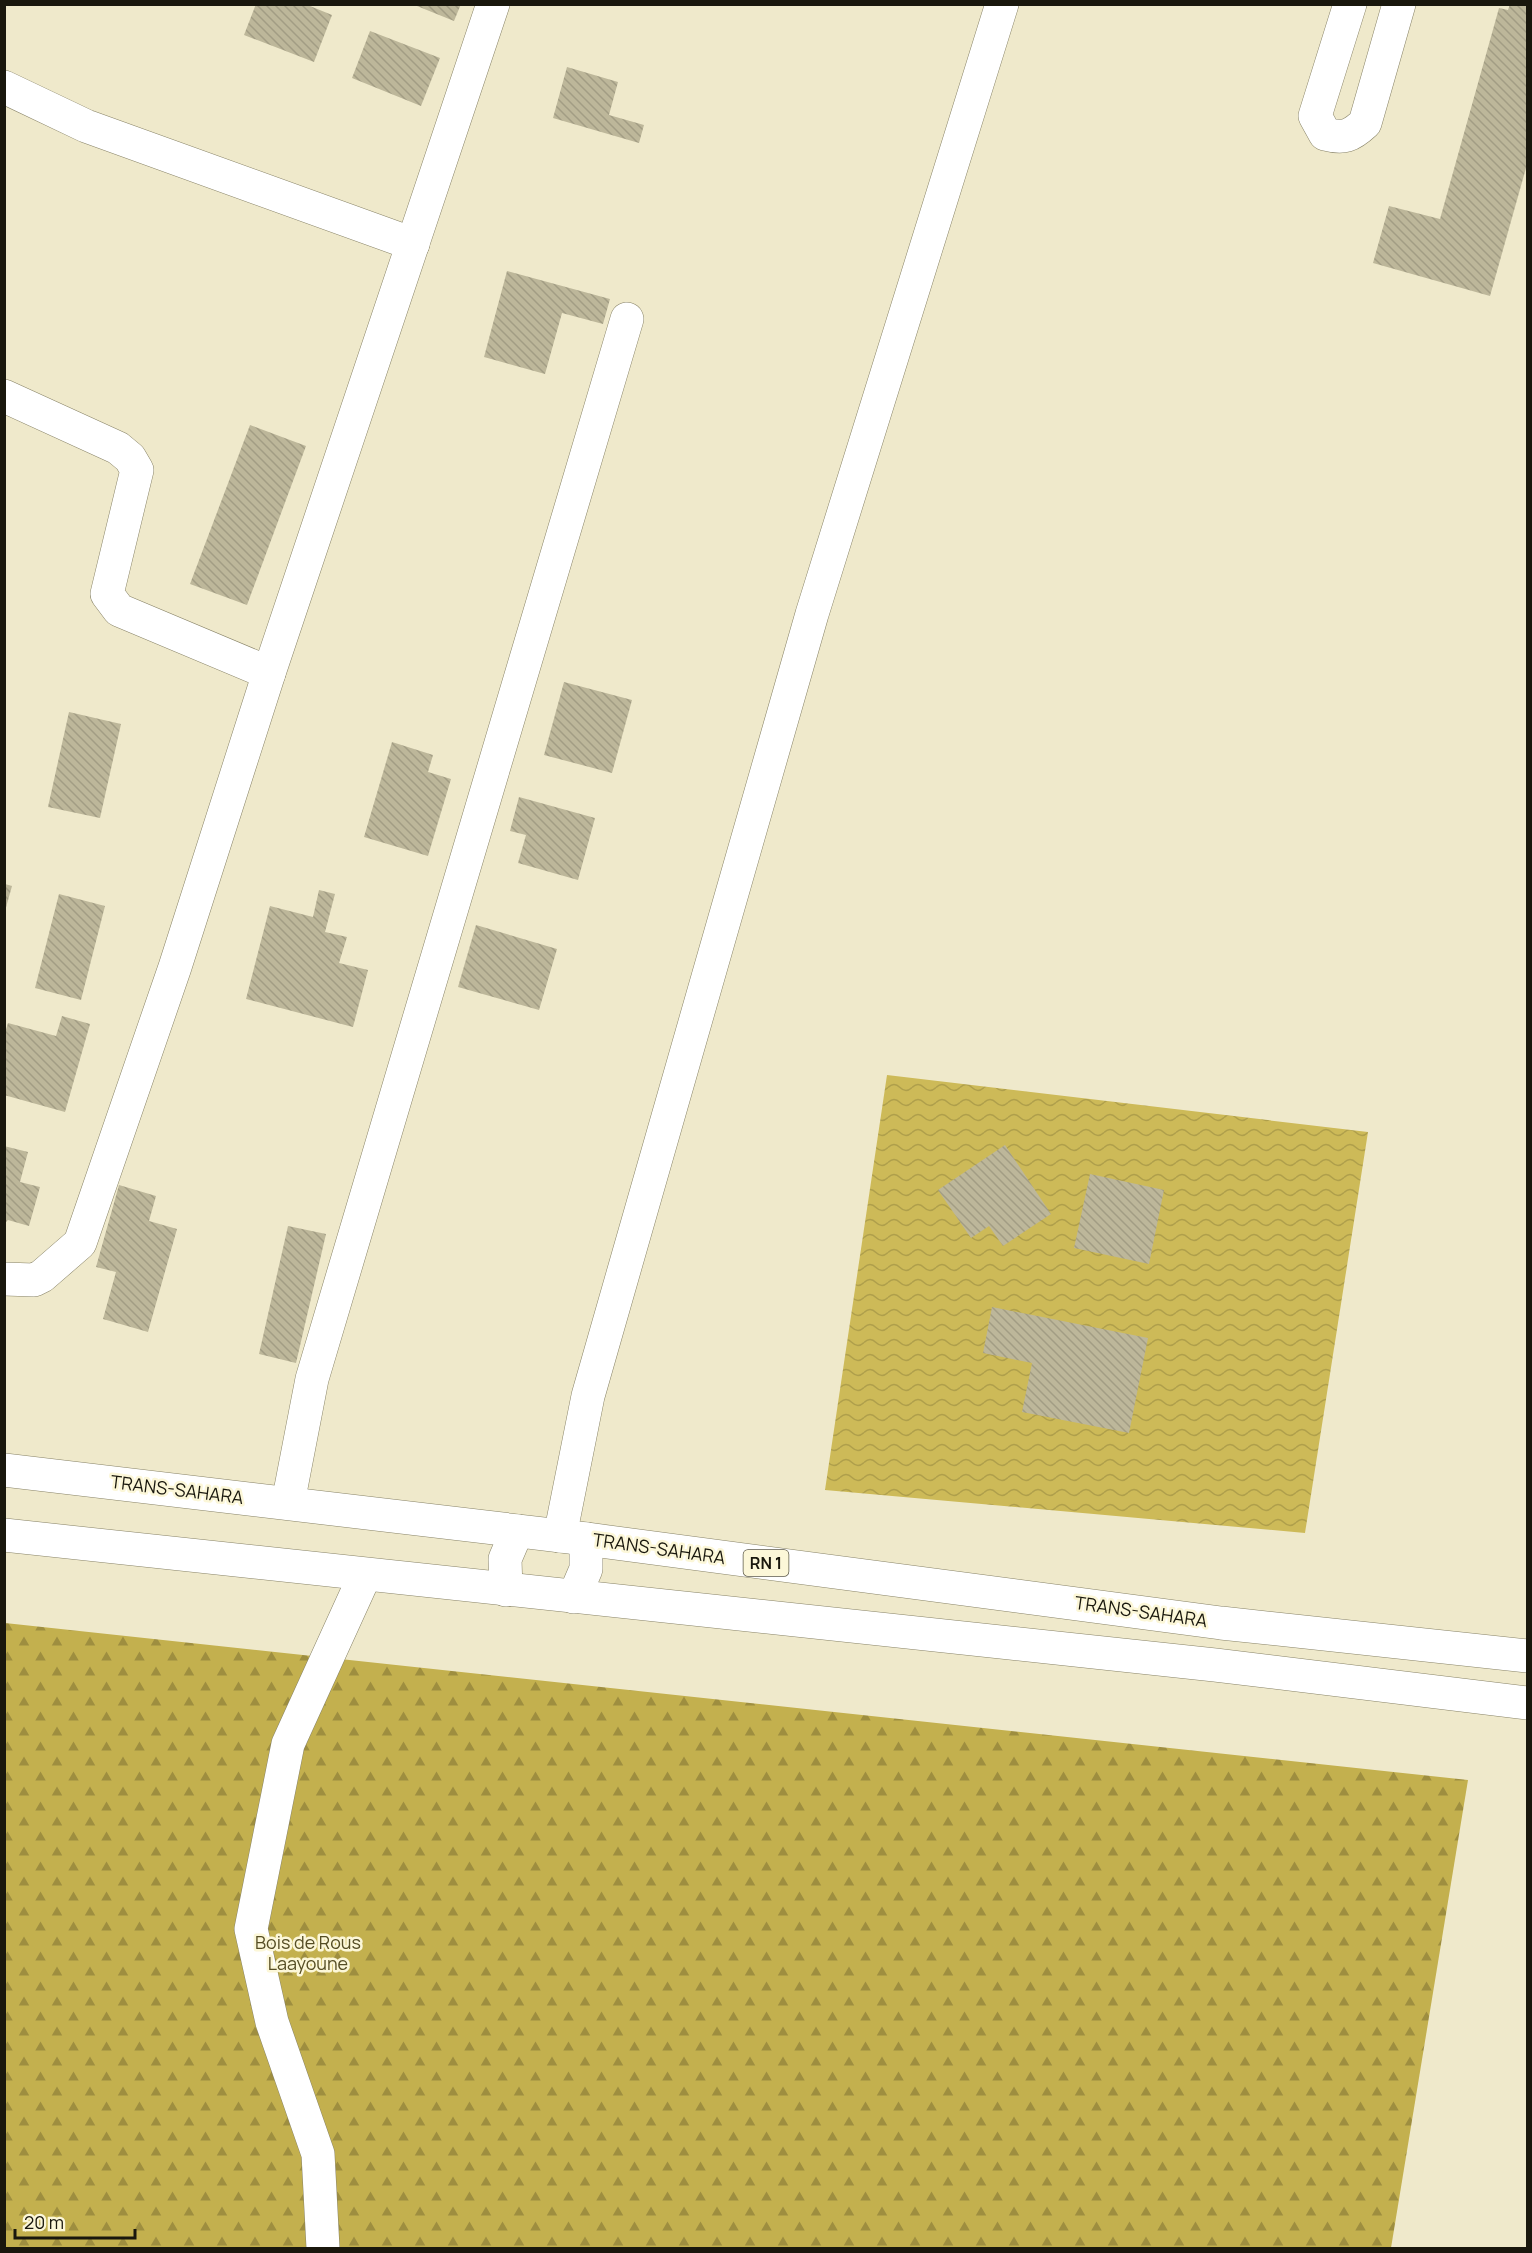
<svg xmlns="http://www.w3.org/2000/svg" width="1532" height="2253" viewBox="0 0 1532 2253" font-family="Manrope,sans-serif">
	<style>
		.forest { fill: url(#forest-firs) }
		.water { fill: url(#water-waves) }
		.building { fill: url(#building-back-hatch) }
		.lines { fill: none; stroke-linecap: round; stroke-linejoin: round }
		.minor-casing { stroke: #888367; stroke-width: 34 }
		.trunk-casing { stroke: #888367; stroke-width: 34 }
		.minor { stroke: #fff; stroke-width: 33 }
		.trunk { stroke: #fff; stroke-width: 33 }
		.labels { text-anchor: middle; stroke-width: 5; stroke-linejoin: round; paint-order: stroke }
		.shield { fill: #fcf7d8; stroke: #5d5a4a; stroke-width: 1.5 }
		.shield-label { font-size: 16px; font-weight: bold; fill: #19170d }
		.street-label { font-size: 18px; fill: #19170d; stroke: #fcf7d8 }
		.park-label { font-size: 18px; fill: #554d24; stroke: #fcf7d8 }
	</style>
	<defs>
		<pattern id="forest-firs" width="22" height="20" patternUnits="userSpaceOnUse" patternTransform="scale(1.5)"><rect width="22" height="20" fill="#c3b04e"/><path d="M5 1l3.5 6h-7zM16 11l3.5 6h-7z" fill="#9e8e3f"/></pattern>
		<pattern id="water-waves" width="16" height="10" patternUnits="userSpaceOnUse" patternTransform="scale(1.5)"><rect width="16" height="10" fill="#cdba58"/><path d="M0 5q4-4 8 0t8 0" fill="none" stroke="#af9f4b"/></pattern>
		<pattern id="building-back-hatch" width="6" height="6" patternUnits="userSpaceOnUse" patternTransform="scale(1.5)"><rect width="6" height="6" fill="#bdb79a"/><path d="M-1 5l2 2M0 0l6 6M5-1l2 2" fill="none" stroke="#a29d84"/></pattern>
	</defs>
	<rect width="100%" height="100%" fill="#efe9cb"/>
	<!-- forest -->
	<polygon class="forest" points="5,1623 1468,1780 1391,2248 5,2248"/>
	<!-- water -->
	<polygon class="water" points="887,1075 1368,1132 1305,1533 825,1490"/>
	<!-- building -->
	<g class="building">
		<polygon points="256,4 305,4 332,15 314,62 244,35"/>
		<polygon points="412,4 461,4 454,21"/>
		<polygon points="1510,4 1528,4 1528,161 1490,296 1373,263 1389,206 1440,219 1499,8 1508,10"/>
		<polygon points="370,31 440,58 421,106 352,78"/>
		<polygon points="567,67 618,82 609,115 644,125 639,143 553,118"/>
		<polygon points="507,271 610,299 603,324 562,313 545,374 484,357"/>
		<polygon points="250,425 306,446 247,605 190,584"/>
		<polygon points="564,682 632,700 612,773 544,755"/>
		<polygon points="69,712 121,724 100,818 48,807"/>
		<polygon points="392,742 433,755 428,772 451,779 428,856 364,837"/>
		<polygon points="519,797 595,818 578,880 518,863 526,835 510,831"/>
		<polygon points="5,884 12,886 5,911"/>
		<polygon points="319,890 335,894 325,932 347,937 339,963 368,970 353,1027 246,999 270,906 313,917"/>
		<polygon points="59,894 105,906 81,1000 35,988"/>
		<polygon points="476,925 557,949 539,1010 458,987"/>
		<polygon points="62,1016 90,1024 65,1112 4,1095 4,1036 8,1023 56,1036"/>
		<polygon points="1005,1145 1051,1214 1003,1246 989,1226 971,1238 938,1190"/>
		<polygon points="4,1146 28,1152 20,1182 40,1187 29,1226 8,1220 4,1224"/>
		<polygon points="1090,1174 1164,1190 1149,1264 1074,1248"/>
		<polygon points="119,1185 156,1196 149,1221 177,1229 148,1332 103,1319 116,1272 96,1267"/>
		<polygon points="288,1226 326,1234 296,1363 259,1354"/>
		<polygon points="992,1307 1148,1338 1129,1433 1022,1412 1032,1363 983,1353"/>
	</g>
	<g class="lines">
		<!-- minor casing -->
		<g class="minor-casing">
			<g id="minor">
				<path d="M 1350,4 L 1315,116 L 1325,134 C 1344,139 1351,136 1365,123 L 1399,4"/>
				<polyline points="4,87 86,126 413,244"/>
				<polyline points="4,396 118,448 130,458 137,470 107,594 119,610 269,673"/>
				<polyline points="4,1279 34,1280 42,1276 80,1243 175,967 269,673 493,4"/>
				<polyline points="288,1503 312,1379 627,319"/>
				<polyline points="560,1536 588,1396 812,614 1002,4"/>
				<polyline points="323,2248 318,2154 272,2022 251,1929 288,1744 365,1575"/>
			</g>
		</g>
		<!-- trunk casing -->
		<g class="trunk-casing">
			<g id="trunk">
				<polyline points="4,1470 586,1539 1221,1623 1528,1656"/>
				<polyline points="4,1535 1215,1665 1528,1703"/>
				<polyline points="506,1590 505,1559 517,1531"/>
				<polyline points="574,1597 586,1569 586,1539"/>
			</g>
		</g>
		<!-- minor -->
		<use href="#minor" class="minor"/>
		<!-- trunk -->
		<use href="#trunk" class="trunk"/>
	</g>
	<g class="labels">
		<!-- shield labels -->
		<rect class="shield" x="743.5" y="1550" width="45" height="26" rx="4.5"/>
		<g class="shield-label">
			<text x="766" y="1569">RN 1</text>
		</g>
		<!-- street labels -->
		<g class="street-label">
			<text transform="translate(177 1490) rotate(7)" y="6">TRANS-SAHARA</text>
			<text transform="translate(659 1549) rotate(8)" y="6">TRANS-SAHARA</text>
			<text transform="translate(1141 1612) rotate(8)" y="6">TRANS-SAHARA</text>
		</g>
		<!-- park labels -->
		<g class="park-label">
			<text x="308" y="1949">Bois de Rous<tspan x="308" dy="21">Laayoune</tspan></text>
		</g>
	</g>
	<!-- border -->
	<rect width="1532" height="2253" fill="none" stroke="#19170d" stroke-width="12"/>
	<!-- scale -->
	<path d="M15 2229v9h120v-9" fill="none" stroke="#19170d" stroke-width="3"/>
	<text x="24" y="2229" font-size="18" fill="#19170d" stroke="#fcf7d8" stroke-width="4.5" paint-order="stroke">20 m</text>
</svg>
